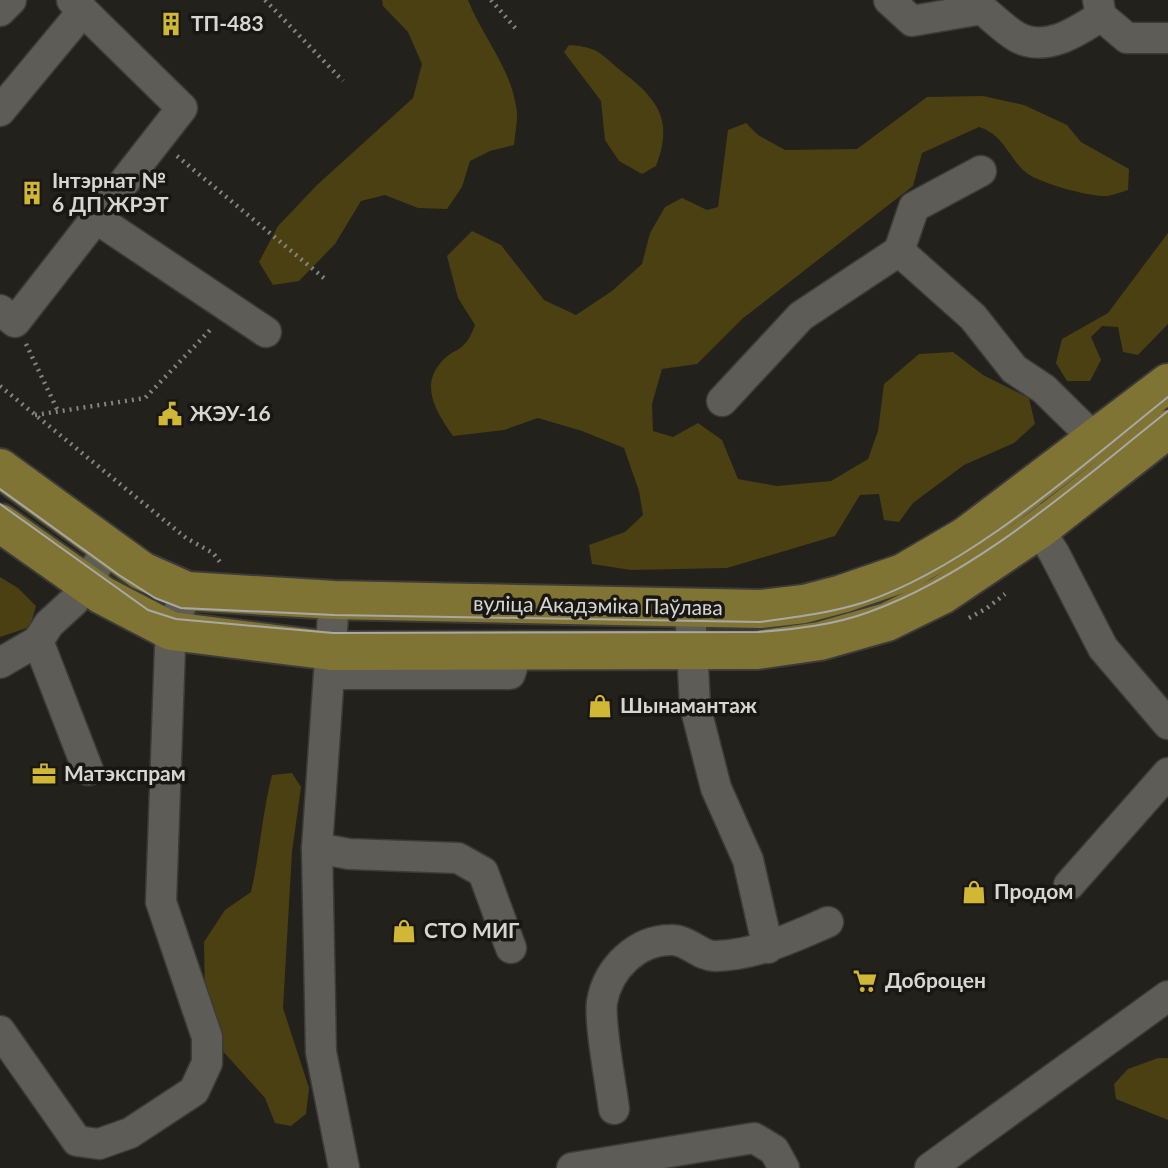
<svg xmlns="http://www.w3.org/2000/svg" width="1168" height="1168" viewBox="0 0 1168 1168" font-family="Lato,sans-serif">
	<style>
		.green { fill: #4a4011 }
		.lines { fill: none; stroke-linecap: round; stroke-linejoin: round }
		.minor-casing { stroke: #3c3b38; stroke-width: 33 }
		.major-casing { stroke: #3c3b38; stroke-width: 42 }
		.path { stroke: #848480; stroke-width: 4.5; stroke-dasharray: 2 5; stroke-linecap: butt }
		.minor { stroke: #5d5c57; stroke-width: 30 }
		.major { stroke: #807435; stroke-width: 38 }
		.tram { stroke: #a8a8a4; stroke-width: 2 }
		.labels { text-anchor: middle; stroke-width: 7; stroke-linejoin: round; paint-order: stroke }
		.poi-label { font-size: 21px; font-weight: bold; fill: #d6d6d3; stroke: #181713; text-anchor: start }
		.street-label { font-size: 21px; fill: #d6d6d3; stroke: #181713 }
	</style>
	<rect width="100%" height="100%" fill="#22211c"/>
	<!-- green -->
	<g class="green">
		<path d="M 382,0 L 468,0 C 482,36 510,67 516,106 C 519,117 515,132 514,145 L 490,151 L 470,161 L 462,187 L 447,209 L 418,208 L 385,195 L 361,201 L 335,244 L 299,281 L 273,285 L 259,262 L 278,226 L 317,185 L 413,98 L 422,64 L 408,32 L 383,6 Z"/>
		<path d="M 569,45 C 601,47 602,56 625,74 C 660,101 673,123 656,166 L 642,174 L 619,161 L 605,140 L 601,101 L 564,52 Z"/>
		<path d="M 983,96 L 1024,105 L 1067,125 L 1081,142 L 1129,169 L 1128,190 C 1121,192 1113,195 1107,196 C 1090,197 1043,184 1028,174 C 1009,160 1005,135 979,127 L 922,153 L 913,186 L 742,319 L 697,364 L 662,369 L 652,404 L 653,431 L 673,437 L 698,423 L 722,440 L 738,479 L 777,486 L 831,481 L 868,459 L 878,431 L 884,384 L 919,354 L 953,352 L 983,375 L 1029,398 L 1035,424 L 1014,443 L 964,465 L 913,503 L 899,522 L 884,520 L 879,494 L 860,495 L 835,536 L 727,568 L 631,570 L 592,564 L 589,545 L 625,532 L 643,515 L 639,491 L 624,448 L 582,431 L 538,418 L 504,430 L 453,436 C 439,416 420,388 439,365 C 454,345 464,356 475,325 L 458,298 L 447,256 L 472,231 L 501,245 L 544,300 L 576,315 L 612,291 L 642,264 L 650,233 L 665,207 L 682,198 L 707,210 L 718,207 L 728,130 L 746,123 L 758,135 L 785,150 L 857,149 L 927,97 Z"/>
		<polygon points="1168,233 1168,324 1138,355 1123,352 1118,327 1102,326 1091,337 1101,360 1090,381 1067,381 1056,363 1062,339 1108,313"/>
		<polygon points="0,577 18,588 36,606 30,627 0,637"/>
		<path d="M 292,773 L 301,787 L 292,852 L 283,1008 L 309,1088 L 306,1114 L 291,1126 L 275,1123 L 265,1098 L 220,1048 L 205,1001 L 204,942 L 225,910 L 251,892 C 260,853 262,814 272,775 Z"/>
		<polygon points="1158,1058 1168,1058 1168,1120 1116,1099 1114,1084 1128,1069"/>
	</g>
	<g class="lines">
		<!-- minor casing -->
		<g class="minor-casing">
			<g id="minor">
				<path d="M 889,0 L 912,21 L 982,9 C 993,18 1005,30 1017,37 C 1046,53 1078,31 1101,16"/>
				<polyline points="1098,0 1101,16 1127,38 1168,38"/>
				<polyline points="0,11 11,0"/>
				<polyline points="0,111 83,11"/>
				<polyline points="97,219 266,332"/>
				<polyline points="899,251 914,207 981,171"/>
				<polyline points="0,310 15,322 182,108 72,0"/>
				<polyline points="722,401 801,316 899,251 973,317 1014,369 1044,389 1109,453"/>
				<polyline points="1028,512 1054,553 1103,648 1168,724"/>
				<polyline points="334,600 317,848 321,1052 344,1168"/>
				<polyline points="690,608 695,706 716,788 748,860 768,948"/>
				<polyline points="0,663 38,641"/>
				<polyline points="331,674 510,674 517,651"/>
				<polyline points="88,770 38,641 49,624 74,601 109,547"/>
				<polyline points="317,848 349,854 458,858 483,872 511,948"/>
				<polyline points="1069,885 1168,773"/>
				<polyline points="0,1031 77,1141 99,1144 130,1133 194,1091 207,1063 207,1037 161,902 170,647 171,631 187,591"/>
				<path d="M 614,1109 C 611,1085 599,1022 602,1002 C 608,968 637,940 671,940 C 687,939 701,957 716,956 C 756,955 791,938 828,922"/>
				<polyline points="572,1168 754,1138 774,1150 784,1168"/>
				<polyline points="930,1168 1168,996"/>
			</g>
		</g>
		<!-- major casing -->
		<g class="major-casing">
			<g id="major">
				<polyline points="0,468 142,571 187,591 334,600 760,609 804,604 842,594 903,573 966,536 1168,383"/>
				<polyline points="0,523 102,595 171,631 332,651 757,650 820,641 887,622 942,595 1040,529 1168,429"/>
			</g>
		</g>
		<!-- path -->
		<g class="path">
			<polyline points="265,0 343,81"/>
			<polyline points="491,0 517,30"/>
			<polyline points="177,156 325,279"/>
			<polyline points="26,344 57,409"/>
			<polyline points="0,386 186,538 213,553 220,562"/>
			<polyline points="35,415 145,398 212,328"/>
			<polyline points="969,618 987,608 1005,594"/>
		</g>
		<!-- minor -->
		<use href="#minor" class="minor"/>
		<!-- major -->
		<use href="#major" class="major"/>
		<!-- tram -->
		<g class="tram">
			<path d="M 0,489 L 119,575 L 155,598 L 181,608 L 334,615 L 760,622 C 795,617 831,613 865,602 C 971,566 1080,467 1168,397"/>
			<path d="M 0,504 L 148,610 L 176,619 L 333,633 L 759,632 C 796,629 834,625 869,612 C 978,573 1078,482 1168,411"/>
		</g>
	</g>
	<!-- icons -->
	<defs>
		<g id="building-bare" transform="scale(1.89)"><path d="M-4-6H4V6H1V3H-1V6H-4ZM-2.5-4.3h1.7v1.8h-1.7ZM.8-4.3h1.7v1.8H.8ZM-2.5-1h1.7V.8h-1.7ZM.8-1h1.7V.8H.8Z" fill="#d1b736" stroke="#181713" stroke-width="2.5" paint-order="stroke"/></g>
		<g id="civic-bare" transform="scale(1.89)"><path d="M-.6-6.5H3V-4.5H.6V-3L4-1V1h2V6H-6V1h2V-1L-.6-3ZM-1.2 2.5V6h2.4V2.5Z" fill="#d1b736" stroke="#181713" stroke-width="2.5" paint-order="stroke"/></g>
		<g id="shop-bare" transform="scale(1.89)"><path d="M-5-2.5h2.3a2.7 3.5 0 0 1 5.4 0H5L5.5 6h-11ZM-1.5-2.5h3a1.5 2.3 0 0 0-3 0Z" fill="#d1b736" stroke="#181713" stroke-width="2.5" paint-order="stroke"/></g>
		<g id="office-bare" transform="scale(1.89)"><path d="M-6-3h4V-5.5h4V-3h4V5H-6ZM-1-4.5V-3h2v-1.5ZM-6 0V1H6V0Z" fill="#d1b736" stroke="#181713" stroke-width="2.5" paint-order="stroke"/></g>
		<g id="supermarket-bare" transform="scale(1.89)"><path d="M-6-5.5h2.5l.6 2H6L4.5 2H-2.5L-4.4-4H-6ZM-1.5 3.2a1.3 1.3 0 1 0 .1 0ZM3 3.2a1.3 1.3 0 1 0 .1 0Z" fill="#d1b736" stroke="#181713" stroke-width="2.5" paint-order="stroke"/></g>
	</defs>
	<g fill-rule="evenodd">
		<use href="#building-bare" x="171" y="24"/>
		<use href="#building-bare" x="32" y="193"/>
		<use href="#civic-bare" x="170" y="414"/>
		<use href="#shop-bare" x="600" y="706"/>
		<use href="#office-bare" x="44" y="774"/>
		<use href="#shop-bare" x="974" y="892"/>
		<use href="#shop-bare" x="404" y="931"/>
		<use href="#supermarket-bare" x="865" y="981"/>
	</g>
	<g class="labels">
		<!-- poi labels -->
		<g class="poi-label">
			<text x="191" y="31">ТП-483</text>
			<text x="52" y="188">Інтэрнат №<tspan x="52" dy="24">6 ДП ЖРЭТ</tspan></text>
			<text x="190" y="421">ЖЭУ-16</text>
			<text x="620" y="713">Шынамантаж</text>
			<text x="64" y="781">Матэкспрам</text>
			<text x="994" y="899">Продом</text>
			<text x="424" y="938">СТО МИГ</text>
			<text x="885" y="988">Доброцен</text>
		</g>
		<!-- street labels -->
		<g class="street-label">
			<text transform="translate(598 606) rotate(1)" y="7">вуліца Акадэміка Паўлава</text>
		</g>
	</g>
</svg>
